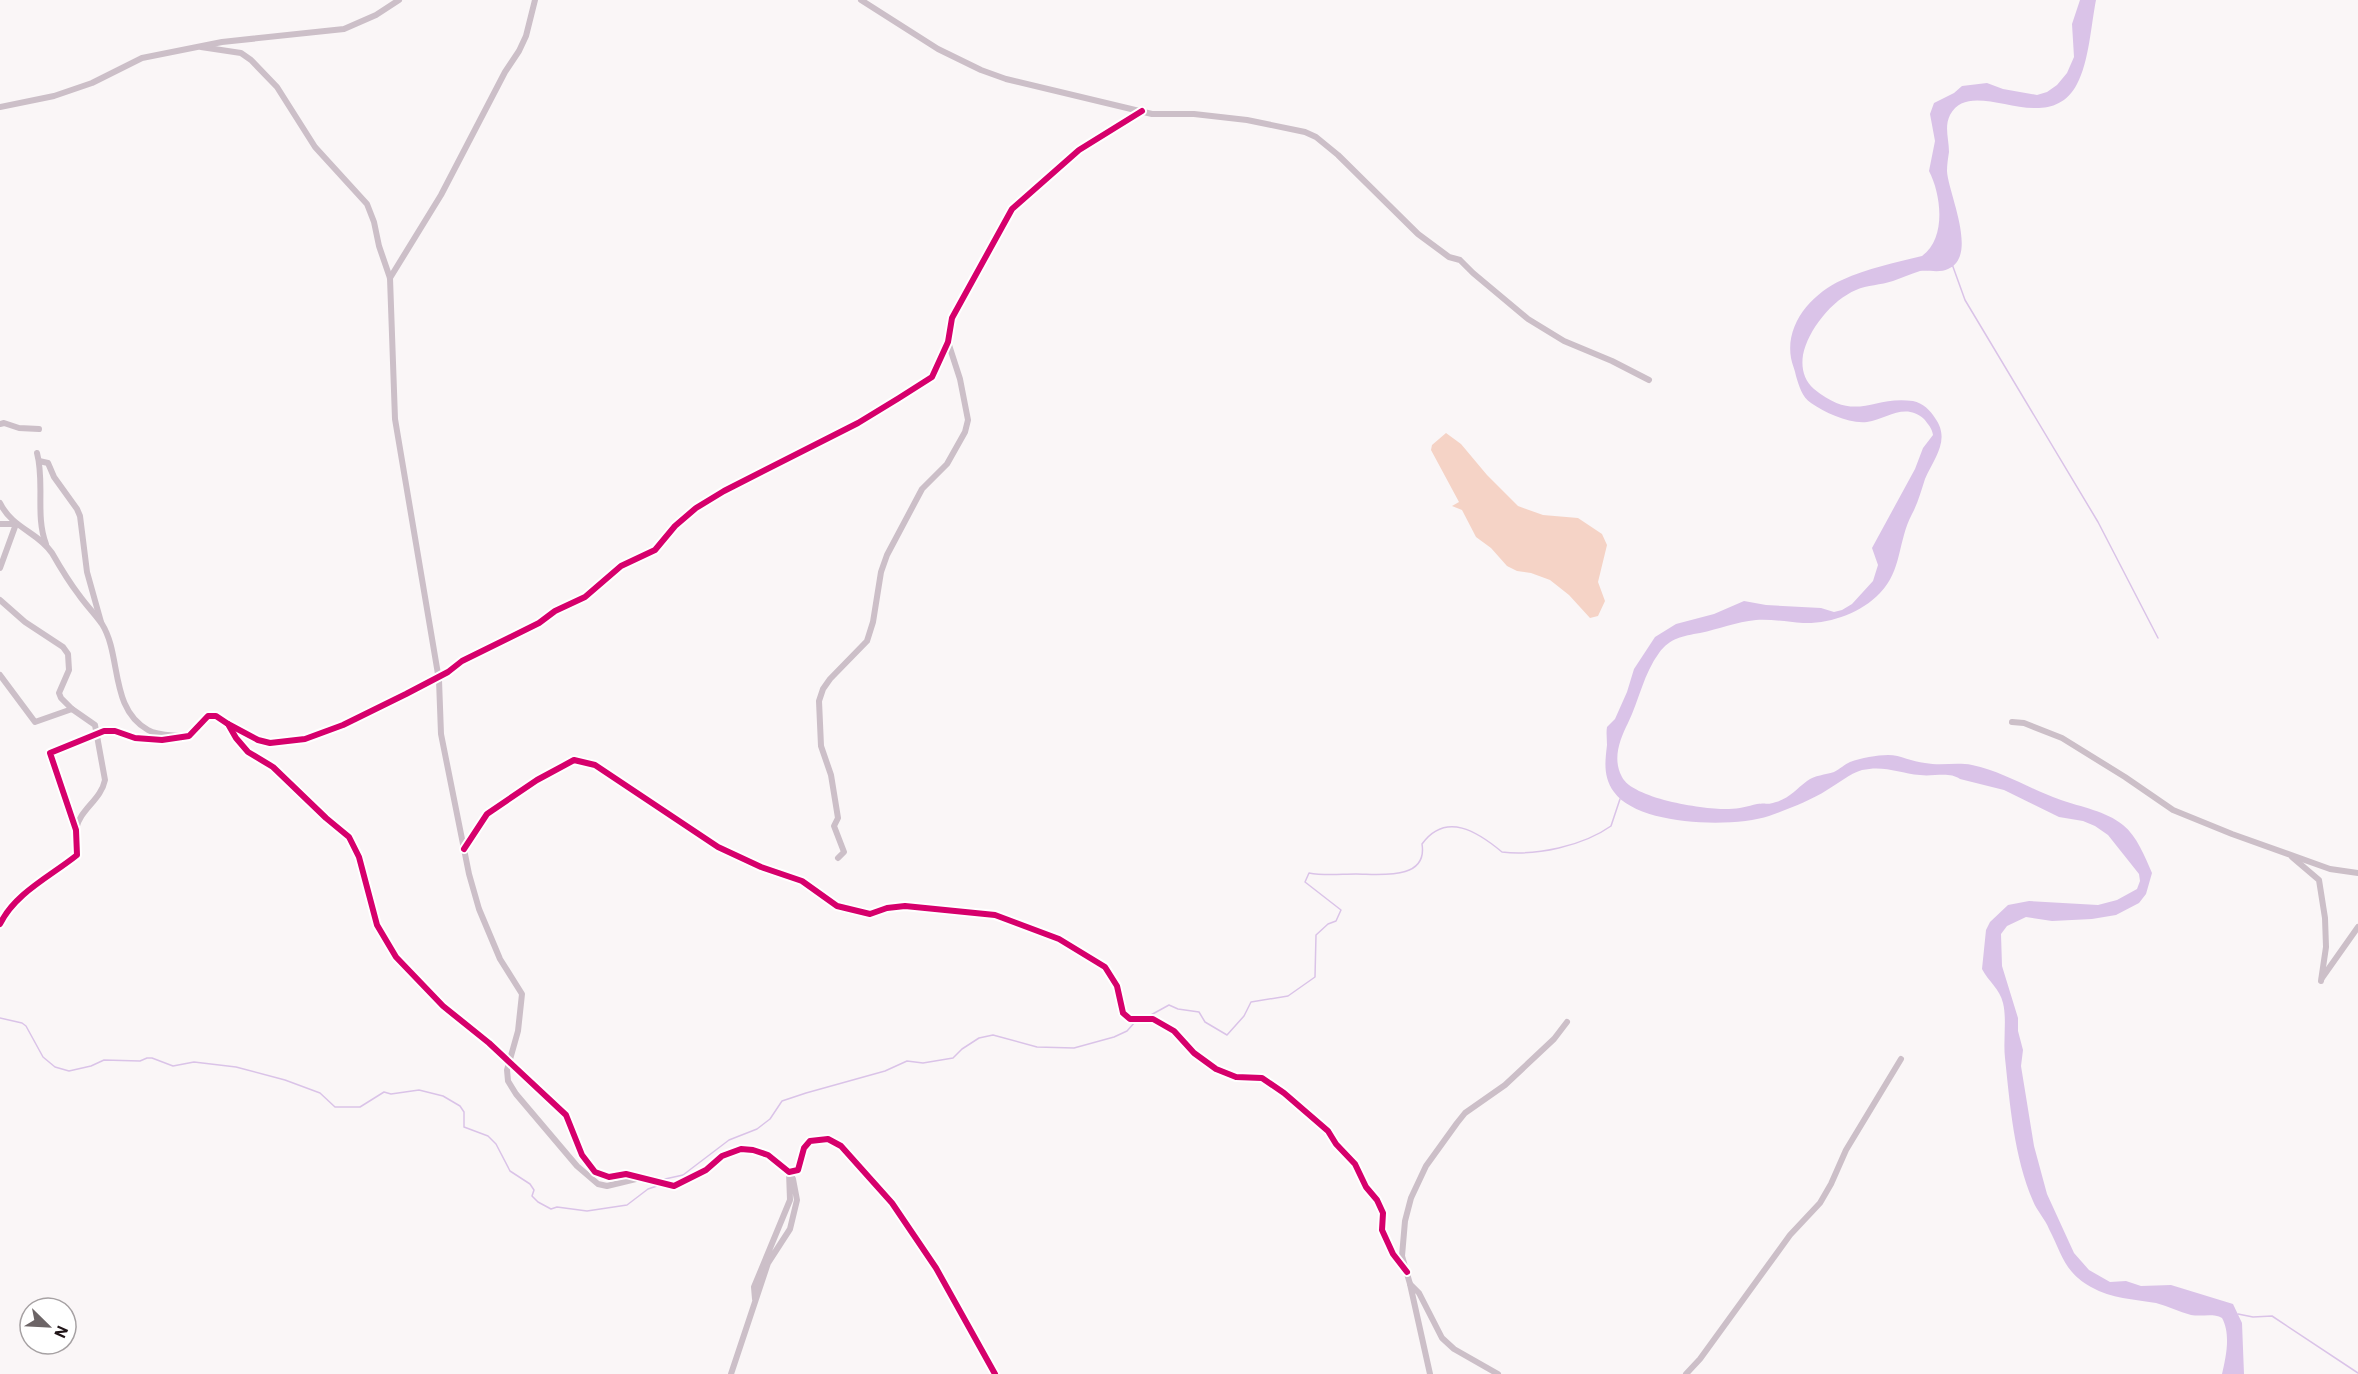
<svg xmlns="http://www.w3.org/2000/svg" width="2358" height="1374" viewBox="0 0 2358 1374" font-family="'IBM Plex Sans',sans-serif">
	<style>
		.green { fill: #f5d3c6 }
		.water { fill: #dac3e8 }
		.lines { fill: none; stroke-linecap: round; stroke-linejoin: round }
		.stream { stroke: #dac3e8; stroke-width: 1.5 }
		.minor { stroke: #ccbfc8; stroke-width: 6 }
		.cycleway-casing { stroke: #fff; stroke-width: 10 }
		.cycleway { stroke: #d6006c; stroke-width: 6 }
	</style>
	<rect width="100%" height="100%" fill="#faf6f7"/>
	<!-- green -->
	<polygon class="green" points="1446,433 1461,444 1487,475 1518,506 1543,515 1578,518 1602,534 1607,545 1598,582 1605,601 1598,616 1590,618 1569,595 1550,580 1531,573 1517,571 1507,566 1491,548 1476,537 1462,510 1452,506 1459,502 1431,450 1432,445"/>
	<!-- water -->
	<path class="water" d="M 2080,0 L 2096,0 C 2091,25 2089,62 2077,84 C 2047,141 1972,73 1950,115 C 1944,127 1949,139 1949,152 C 1948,158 1947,165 1947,171 C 1948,193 1979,256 1948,269 C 1941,273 1928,270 1920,271 C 1910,274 1902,278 1893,281 C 1881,285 1867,285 1856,290 C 1832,300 1808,330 1803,355 C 1801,368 1804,380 1814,389 C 1857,424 1871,395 1913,401 C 1923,403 1930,410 1935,418 C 1951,440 1934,458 1925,479 C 1921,491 1918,503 1912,514 C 1898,540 1902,571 1880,593 C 1861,613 1830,624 1803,623 C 1787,622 1772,619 1756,620 C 1736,622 1719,629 1700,633 C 1683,636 1670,638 1659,653 C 1644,673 1639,700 1628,723 C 1620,739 1612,759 1622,777 C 1633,799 1706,810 1729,809 C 1739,809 1748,806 1757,804 C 1770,802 1763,806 1776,802 C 1790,798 1796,789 1807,781 C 1815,775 1825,775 1834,772 C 1840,769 1845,764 1850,762 C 1861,758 1877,755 1888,755 C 1901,755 1912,762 1925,763 C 1941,766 1957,762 1972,765 C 2005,772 2031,790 2061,800 C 2081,807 2106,811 2123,825 C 2137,836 2145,857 2152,873 L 2146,894 L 2139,903 L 2116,915 L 2092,919 L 2052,921 L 2026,917 L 2007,926 L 2001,934 L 2002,966 L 2018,1018 L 2018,1031 L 2023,1050 L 2021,1066 L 2034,1146 L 2047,1194 L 2074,1253 L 2089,1270 L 2110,1282 L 2126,1281 L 2141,1286 L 2171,1285 L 2233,1304 L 2242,1323 L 2244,1374 L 2222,1374 C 2226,1357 2231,1334 2222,1318 C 2213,1313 2202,1317 2191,1315 C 2179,1312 2168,1306 2156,1303 C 2133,1299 2112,1299 2091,1287 C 2064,1272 2062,1254 2049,1229 C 2045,1219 2037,1211 2033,1201 C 2014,1157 2010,1105 2005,1058 C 2003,1040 2007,1019 2003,1003 C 2000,989 1988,981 1982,969 L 1986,930 L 1990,922 L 2008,905 L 2029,901 L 2098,905 L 2117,900 L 2137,889 L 2140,881 L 2139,874 L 2108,835 L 2095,826 L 2083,821 L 2059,817 L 2004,790 L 1960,779 C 1949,771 1933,777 1920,775 C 1899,773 1884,765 1862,770 C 1849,774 1839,783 1827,790 C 1810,801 1788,809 1769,816 C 1733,828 1638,826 1614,792 C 1603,777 1605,762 1607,745 C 1607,739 1606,733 1607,727 L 1615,719 L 1627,692 L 1634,669 L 1655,637 L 1676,624 L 1714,614 L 1744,601 L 1766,605 L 1821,608 L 1834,612 L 1842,610 L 1852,604 L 1873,581 L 1878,565 L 1872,548 L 1915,469 L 1923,448 L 1933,435 C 1932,428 1928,424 1924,419 C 1905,402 1887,419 1867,422 C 1849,424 1826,413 1811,403 C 1802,397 1799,386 1796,376 C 1795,370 1792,364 1791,358 C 1785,323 1813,293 1842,280 C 1868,268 1894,263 1922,256 C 1947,238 1941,194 1929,171 L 1935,141 L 1930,114 L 1934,103 L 1954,93 L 1962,86 L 1987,83 L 2003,89 L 2037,95 L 2047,92 L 2057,85 L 2067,73 L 2074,57 L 2072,24 Z"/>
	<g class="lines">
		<!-- stream -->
		<g class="stream">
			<polyline points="1952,264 1965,300 2098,522 2158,638"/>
			<path d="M 1149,1016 L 1169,1005 L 1178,1009 L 1199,1012 L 1205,1022 L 1227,1035 L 1244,1016 L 1251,1002 L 1288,996 L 1315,977 L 1316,935 L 1328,924 L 1336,921 L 1341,910 L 1305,882 L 1309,873 C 1324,876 1341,874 1356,874 C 1379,874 1428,881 1422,844 C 1446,811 1478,832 1502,852 C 1536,856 1583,846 1611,826 L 1620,799"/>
			<polyline points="0,1018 22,1023 26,1026 43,1057 55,1067 69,1071 91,1066 104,1060 140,1061 147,1058 152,1058 173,1066 194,1062 236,1067 285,1080 320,1093 335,1107 360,1107 384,1092 391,1094 419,1090 443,1096 460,1106 464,1112 464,1127 488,1136 496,1144 510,1171 530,1184 534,1190 532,1196 538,1202 551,1209 557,1207 587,1211 627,1205 648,1189 660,1185"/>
			<polyline points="663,1181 665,1179 683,1175 729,1140 757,1129 770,1119 782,1101 806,1093 885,1071 907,1061 923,1063 953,1058 962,1049 979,1038 993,1035 1037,1047 1074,1048 1114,1037 1127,1031 1135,1022"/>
			<polyline points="2238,1314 2253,1317 2272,1316 2358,1373"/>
		</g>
		<!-- minor -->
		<g class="minor">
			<polyline points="861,0 938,49 981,70 1006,79 1152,114 1194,114 1247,120 1305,132 1316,137 1338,155 1418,234 1449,257 1460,260 1473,273 1528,319 1564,341 1612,361 1649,380"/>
			<polyline points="201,47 241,53 251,60 277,87 315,147 367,204 374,222 379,246 390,278 395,419 439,680 441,734 469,874 479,909 500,959 522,994 518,1031 507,1070 508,1081 516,1094 577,1166 598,1184 607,1186 640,1178"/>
			<polyline points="0,107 54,96 92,83 142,58 222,42 344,29 376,15 399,0"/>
			<polyline points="390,278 441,195 505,72 519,51 526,36 535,0"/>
			<polyline points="0,424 4,423 19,428 39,429"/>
			<path d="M 37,453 C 45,482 35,516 46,544"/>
			<polyline points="39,461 48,463 54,477 77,509 80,516 87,572 101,622"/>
			<path d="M 0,503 C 12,528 38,532 52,553 C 60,567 69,582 79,595 C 86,605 95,614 102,624 C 122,656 109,708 148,730 C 156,735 169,735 179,736"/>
			<polyline points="0,524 16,524 0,568"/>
			<polyline points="0,600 25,622 63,647 68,654 69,670 59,693 61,698 72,709"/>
			<path d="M 0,675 L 35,722 L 72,709 L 95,725 L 105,780 C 101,800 80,809 76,829"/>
			<polyline points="2012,722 2024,723 2062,738 2125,777 2173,810 2232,834 2330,869 2358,873"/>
			<polyline points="228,724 258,740 270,743 305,739 343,725 406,694 448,672 462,661 539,623 555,611 585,597 621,566 655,550 675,526 696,508 724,491 858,423 899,398 932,377 948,342 952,318 1012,209 1079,150 1142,111"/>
			<polyline points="464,849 487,814 537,780 574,760 595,765 718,847 761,867 802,881 837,906 870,914 887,908 905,906 995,915 1059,939 1105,967 1117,986 1123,1013 1130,1019 1153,1019 1174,1031 1194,1053 1216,1069 1236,1077 1262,1078 1284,1093 1328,1131 1336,1144 1355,1164 1366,1187 1377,1200 1383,1213 1382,1230 1393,1254 1407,1272"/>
			<polyline points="2292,857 2319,880 2325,918 2326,947 2321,981"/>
			<polyline points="838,858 844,852 834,826 838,818 831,775 821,746 819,701 823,689 830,679 867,641 873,622 881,572 887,555 922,489 947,464 965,432 968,420 960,379 948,342"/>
			<path d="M 0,924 C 15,893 51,876 77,855 L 76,830 L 50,753 L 104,731 L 115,731 L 135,738 L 162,740 L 189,736 L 208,716 L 216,716 L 228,724 L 236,738 L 248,752 L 273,767 L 326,818 L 349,837 L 359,857 L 377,925 L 396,957 L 443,1006 L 489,1043 L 566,1115 L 582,1155 L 595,1172 L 609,1177 L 626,1174 L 674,1186 L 706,1170 L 722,1156 L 741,1149 L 753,1150 L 768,1155 L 789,1172 L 798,1170 L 804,1148 L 810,1141 L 828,1139 L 841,1146 L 892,1203 L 936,1268 L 995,1374"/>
			<polyline points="2322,978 2358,927"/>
			<polyline points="1410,1284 1430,1374"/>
			<polyline points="731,1374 768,1263 790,1229 797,1200 793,1179 789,1172 790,1200 754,1287 755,1299"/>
			<polyline points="1498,1374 1454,1349 1442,1338 1419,1293 1410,1284 1402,1256 1405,1221 1411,1198 1426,1166 1457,1123 1465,1113 1505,1085 1554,1039 1567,1022"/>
			<polyline points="1686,1374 1700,1359 1790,1235 1820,1203 1831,1184 1846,1150 1901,1059"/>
		</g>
		<!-- cycleway casing -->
		<g class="cycleway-casing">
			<g id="cycleway">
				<polyline points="228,724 258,740 270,743 305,739 343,725 406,694 448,672 462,661 539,623 555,611 585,597 621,566 655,550 675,526 696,508 724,491 858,423 899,398 932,377 948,342 952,318 1012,209 1079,150 1142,111"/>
				<polyline points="464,849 487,814 537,780 574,760 595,765 718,847 761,867 802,881 837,906 870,914 887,908 905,906 995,915 1059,939 1105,967 1117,986 1123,1013 1130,1019 1153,1019 1174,1031 1194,1053 1216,1069 1236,1077 1262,1078 1284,1093 1328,1131 1336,1144 1355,1164 1366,1187 1377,1200 1383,1213 1382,1230 1393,1254 1407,1272"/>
				<path d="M 0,924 C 15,893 51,876 77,855 L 76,830 L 50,753 L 104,731 L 115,731 L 135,738 L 162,740 L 189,736 L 208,716 L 216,716 L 228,724 L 236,738 L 248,752 L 273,767 L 326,818 L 349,837 L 359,857 L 377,925 L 396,957 L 443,1006 L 489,1043 L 566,1115 L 582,1155 L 595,1172 L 609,1177 L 626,1174 L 674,1186 L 706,1170 L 722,1156 L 741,1149 L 753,1150 L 768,1155 L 789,1172 L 798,1170 L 804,1148 L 810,1141 L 828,1139 L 841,1146 L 892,1203 L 936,1268 L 995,1374"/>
			</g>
		</g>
		<!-- cycleway -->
		<use href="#cycleway" class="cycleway"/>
	</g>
	<!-- north arrow -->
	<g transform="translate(48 1326) rotate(114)"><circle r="28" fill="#ffffff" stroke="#a6a1a3" stroke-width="1.5"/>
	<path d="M0-4.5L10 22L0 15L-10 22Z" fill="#6c6466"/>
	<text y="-9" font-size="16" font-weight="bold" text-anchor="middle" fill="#201518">N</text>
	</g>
</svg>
